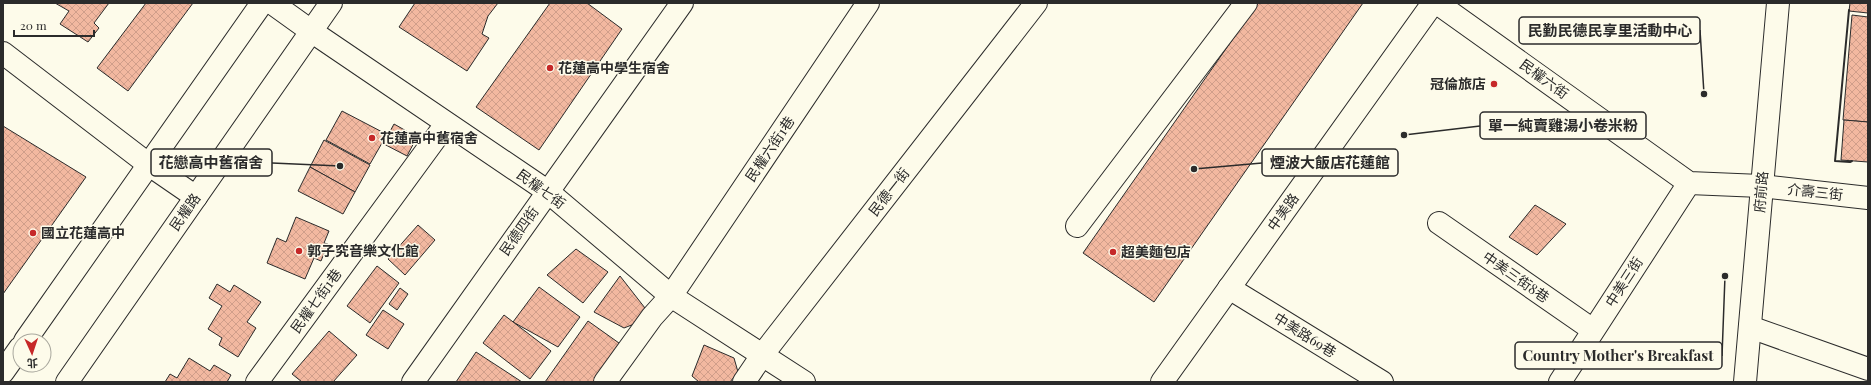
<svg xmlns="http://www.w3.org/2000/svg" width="1871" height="385" viewBox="0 0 1871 385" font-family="'Playfair Display','Noto Sans TC',serif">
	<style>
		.building { fill: url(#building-cross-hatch); stroke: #2b2b2b }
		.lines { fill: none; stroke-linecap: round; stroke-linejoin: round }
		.minor-casing { stroke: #2b2b2b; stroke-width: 24 }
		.major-casing { stroke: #2b2b2b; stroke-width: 24 }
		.minor { stroke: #fdfbea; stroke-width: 22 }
		.major { stroke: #fdfbea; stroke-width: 22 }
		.wall { stroke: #2b2b2b; stroke-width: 2 }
		.poi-dot { fill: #c62828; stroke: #fdfbea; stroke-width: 1.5 }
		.labels { text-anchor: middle; stroke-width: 3; stroke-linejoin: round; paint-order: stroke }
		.poi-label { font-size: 14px; font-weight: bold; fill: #2b2b2b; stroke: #fdfbea; text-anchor: start }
		.street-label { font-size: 14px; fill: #2b2b2b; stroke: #fdfbea }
		.leader { fill: none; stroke: #2b2b2b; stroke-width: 1.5 }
		.callout-dot { fill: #2b2b2b; stroke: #fdfbea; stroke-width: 1.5 }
		.callout { fill: #fdfbea; stroke: #2b2b2b; stroke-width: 1.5 }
		.callout-label { font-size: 15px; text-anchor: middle; font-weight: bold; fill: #2b2b2b }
	</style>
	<defs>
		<pattern id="building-cross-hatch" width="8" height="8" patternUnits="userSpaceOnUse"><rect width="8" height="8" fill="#f2b8a0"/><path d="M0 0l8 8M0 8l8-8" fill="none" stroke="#d09e8a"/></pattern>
	</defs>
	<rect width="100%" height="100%" fill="#fdfbea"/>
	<!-- building -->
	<g class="building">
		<polygon points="55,3 109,3 94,23 99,28 88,42 60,24 69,11"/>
		<polygon points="146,3 193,3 128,91 97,68"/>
		<polygon points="415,3 498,3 488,16 482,34 489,38 467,71 399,27"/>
		<polygon points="550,3 587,3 622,29 539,150 476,107"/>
		<polygon points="1258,3 1363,3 1154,302 1083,253"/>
		<polygon points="1850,3 1868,3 1868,13 1849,11"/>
		<polygon points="1852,15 1868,17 1868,122 1843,120"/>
		<polygon points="342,111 388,135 394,124 417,137 407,156 382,143 370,164 326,140"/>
		<polygon points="1844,120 1868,122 1868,162 1841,160"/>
		<polygon points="3,126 86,177 3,294"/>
		<polygon points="324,140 370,165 355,192 310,167"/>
		<polygon points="310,167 355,192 343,214 298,191"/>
		<polygon points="1535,205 1566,224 1537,255 1509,237"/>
		<polygon points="296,217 329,231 324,243 328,244 321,261 314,258 305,279 267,263 277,238 286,242"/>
		<polygon points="418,225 435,240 405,275 388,259"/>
		<polygon points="576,249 608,272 583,303 547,275"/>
		<polygon points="377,266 399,283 370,323 347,306"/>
		<polygon points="620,276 652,317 624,328 594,312"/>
		<polygon points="217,284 230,292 234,285 261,302 247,322 256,328 238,357 219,345 222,338 208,329 222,306 209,298"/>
		<polygon points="539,287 580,317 558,347 513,322"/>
		<polygon points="400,288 408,294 397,310 389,304"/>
		<polygon points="383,310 404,324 388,349 366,335"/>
		<polygon points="504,315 551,351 530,379 483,343"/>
		<polygon points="588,321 626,348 601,382 545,382"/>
		<polygon points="329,331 357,355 333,382 302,382 292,374"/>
		<polygon points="704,345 734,358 738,372 730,382 699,382 692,376"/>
		<polygon points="476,352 522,382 456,382"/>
		<polygon points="189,358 210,371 214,365 231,375 227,382 165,382 170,374 177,378"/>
	</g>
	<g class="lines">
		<!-- minor casing -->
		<g class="minor-casing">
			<g id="minor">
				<polyline points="272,3 311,31 547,191 671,296 804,382"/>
				<polyline points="1437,3 1689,183 1761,186 1868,198"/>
				<polyline points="3,53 148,164 196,197"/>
				<polyline points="1439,223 1593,330"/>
				<polyline points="1077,226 1246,3"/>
				<polyline points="1229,288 1382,382"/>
				<polyline points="1750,327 1868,369"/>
				<polyline points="25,341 262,3"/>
				<polyline points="3,372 20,348"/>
				<polyline points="67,382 331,3"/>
				<polyline points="257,382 446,124"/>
				<polyline points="413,382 682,3"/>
				<polyline points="605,382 652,317 671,296 868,3"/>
				<polyline points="744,382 763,354 1036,3"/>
				<polyline points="1162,382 1433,3"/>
				<polyline points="1560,382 1689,183"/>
			</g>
		</g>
		<!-- major casing -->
		<g class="major-casing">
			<polyline id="major" points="1745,382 1778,3"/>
		</g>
		<!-- minor -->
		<use href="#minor" class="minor"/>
		<!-- major -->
		<use href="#major" class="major"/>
		<!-- wall -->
		<polyline class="wall" points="1849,10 1835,161 1850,162 1852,161"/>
	</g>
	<!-- markers -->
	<g class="poi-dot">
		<circle cx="550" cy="68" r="4"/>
		<circle cx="1494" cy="84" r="4"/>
		<circle cx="372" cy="138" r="4"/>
		<circle cx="33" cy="233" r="4"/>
		<circle cx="299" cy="251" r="4"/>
		<circle cx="1113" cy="252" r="4"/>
	</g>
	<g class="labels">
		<!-- poi labels -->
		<g class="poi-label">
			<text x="558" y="73">花蓮高中學生宿舍</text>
			<text x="1486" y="89" text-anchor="end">冠倫旅店</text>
			<text x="380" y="143">花蓮高中舊宿舍</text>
			<text x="41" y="238">國立花蓮高中</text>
			<text x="307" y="256">郭子究音樂文化館</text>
			<text x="1121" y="257">超美麵包店</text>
		</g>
		<!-- street labels -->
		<g class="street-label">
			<text transform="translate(1544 79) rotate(36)" y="5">民權六街</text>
			<text transform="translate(770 149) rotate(-56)" y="5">民權六街1巷</text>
			<text transform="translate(541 189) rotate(36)" y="5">民權七街</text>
			<text transform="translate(889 192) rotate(-52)" y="5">民德一街</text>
			<text transform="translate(1761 192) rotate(-85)" y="5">府前路</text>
			<text transform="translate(1815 192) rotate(6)" y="5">介壽三街</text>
			<text transform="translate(185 212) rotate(-55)" y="5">民權路</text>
			<text transform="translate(1283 212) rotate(-54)" y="5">中美路</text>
			<text transform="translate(519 231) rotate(-55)" y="5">民德四街</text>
			<text transform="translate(1516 277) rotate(35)" y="5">中美三街8巷</text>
			<text transform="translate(1624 282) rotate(-57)" y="5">中美三街</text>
			<text transform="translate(316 301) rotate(-54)" y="5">民權七街1巷</text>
			<text transform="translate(1305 335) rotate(32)" y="5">中美路69巷</text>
		</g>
	</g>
	<!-- callouts -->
	<path class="leader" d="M1704 94L1700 30M1404 135L1480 126M1194 169L1262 163M340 166L272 163M1725 276L1722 356"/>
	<g class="callout-dot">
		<circle cx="1704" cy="94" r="4"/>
		<circle cx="1404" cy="135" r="4"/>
		<circle cx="1194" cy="169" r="4"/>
		<circle cx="340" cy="166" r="4"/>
		<circle cx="1725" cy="276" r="4"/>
	</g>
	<g class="callout">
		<rect x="1519" y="17" width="181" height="27" rx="4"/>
		<rect x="1480" y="112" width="166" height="27" rx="4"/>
		<rect x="1262" y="149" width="136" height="27" rx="4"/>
		<rect x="151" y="149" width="121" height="27" rx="4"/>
		<rect x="1515" y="342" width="207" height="27" rx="4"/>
	</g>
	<g class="callout-label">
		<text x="1610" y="36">民勤民德民享里活動中心</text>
		<text x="1563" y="131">單一純賣雞湯小卷米粉</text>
		<text x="1330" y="168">煙波大飯店花蓮館</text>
		<text x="211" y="168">花戀高中舊宿舍</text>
		<text x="1618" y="361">Country Mother's Breakfast</text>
	</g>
	<!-- border -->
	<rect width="1871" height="385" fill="none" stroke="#2b2b2b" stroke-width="8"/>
	<!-- north arrow -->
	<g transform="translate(32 353) rotate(177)"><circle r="19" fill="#fdfbea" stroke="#a9a89e"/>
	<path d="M0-3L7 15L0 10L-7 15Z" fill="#c62828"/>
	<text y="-6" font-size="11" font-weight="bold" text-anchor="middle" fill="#2b2b2b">北</text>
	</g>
	<!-- scale -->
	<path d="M14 30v6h80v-6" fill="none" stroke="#2b2b2b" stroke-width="2"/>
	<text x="20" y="30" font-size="12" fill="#2b2b2b" stroke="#fdfbea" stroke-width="3" paint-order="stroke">20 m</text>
</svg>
